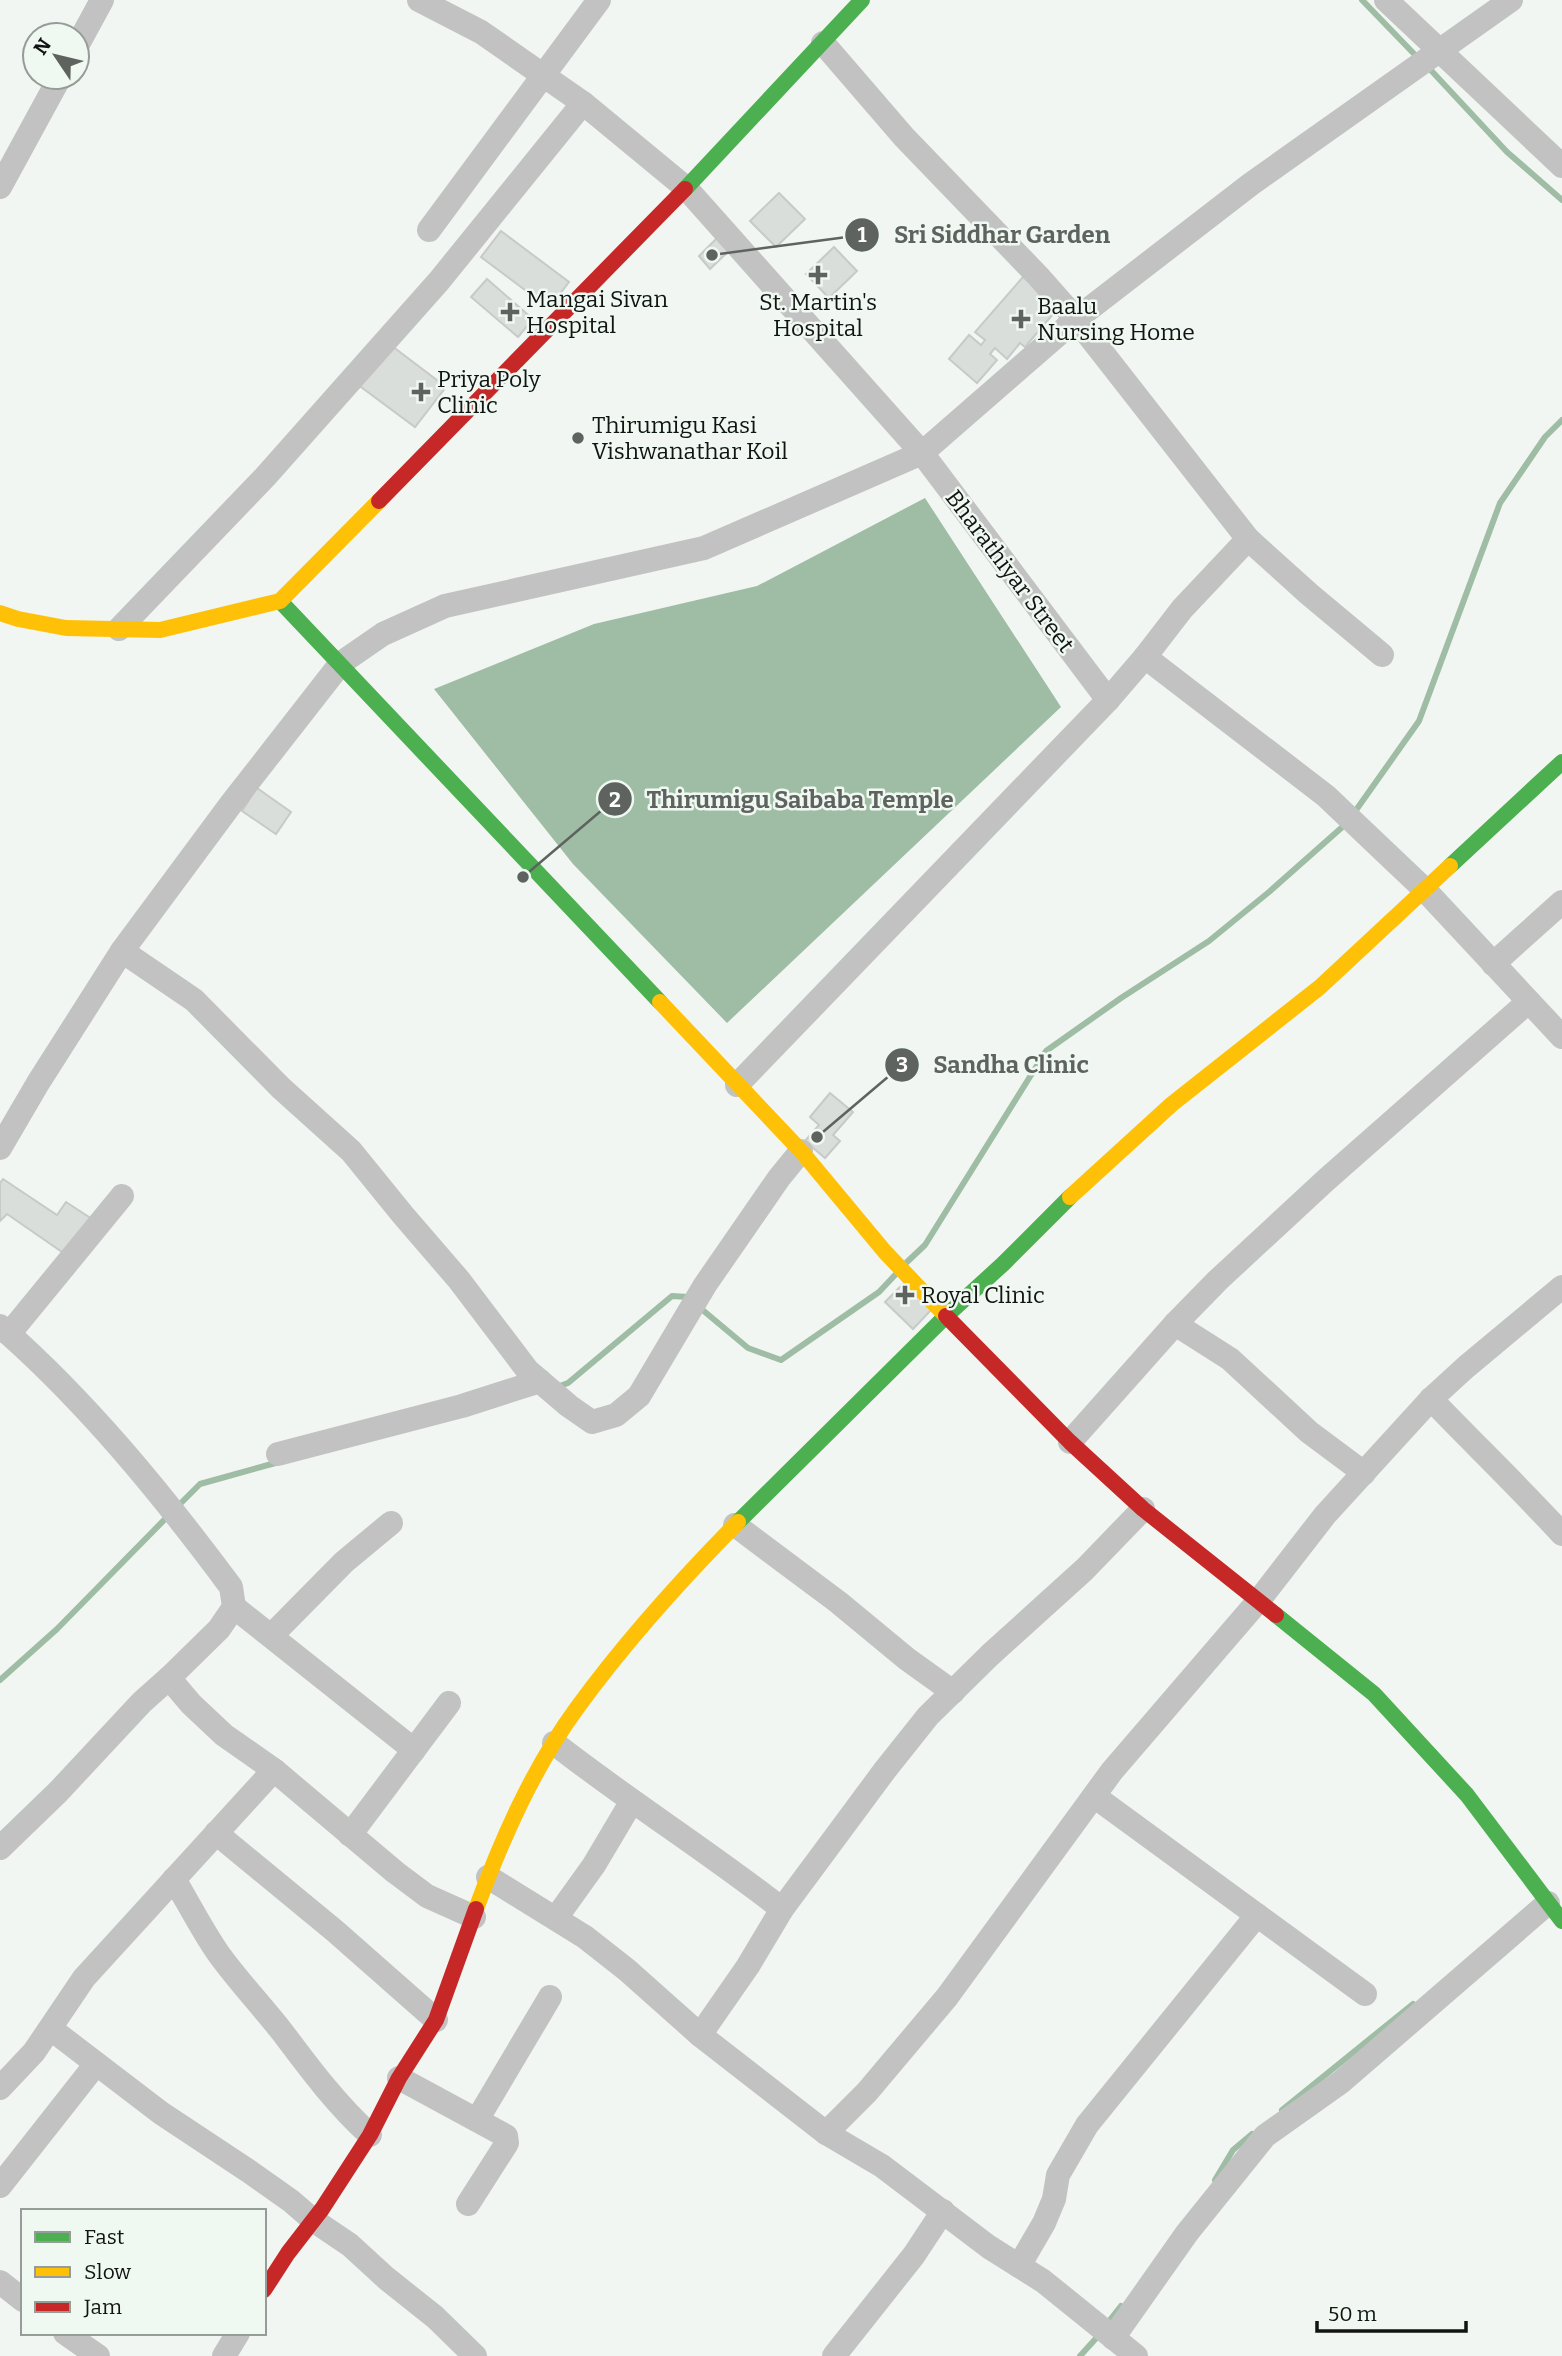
<svg xmlns="http://www.w3.org/2000/svg" width="1562" height="2356" viewBox="0 0 1562 2356" font-family="Bitter,serif">
	<style>
		.water { fill: #9fbda5 }
		.lines { fill: none; stroke-linecap: round; stroke-linejoin: round }
		.stream { stroke: #9fbda5; stroke-width: 6 }
		.building { fill: #dadeda; stroke: #c7cac7; stroke-width: 2 }
		.street { stroke: #c2c2c2; stroke-width: 24 }
		.fast { stroke: #4caf50; stroke-width: 16 }
		.slow { stroke: #ffc107; stroke-width: 16 }
		.jam { stroke: #c62828; stroke-width: 16 }
		.poi-dot { fill: #5f6360; stroke: #eff8f1; stroke-width: 2.5 }
		.labels { text-anchor: middle; stroke-width: 5; stroke-linejoin: round; paint-order: stroke }
		.poi-label { font-size: 23px; fill: #111412; stroke: #eff8f1; text-anchor: start }
		.street-label { font-size: 23px; fill: #111412; stroke: #eff8f1 }
		.leader { fill: none; stroke: #5f6360; stroke-width: 2.5 }
		.callout-dot { fill: #5f6360; stroke: #eff8f1; stroke-width: 2.5 }
		.mark-label { font-size: 21px; text-anchor: middle; font-weight: bold; fill: #fff }
		.callout-label { font-size: 24px; text-anchor: middle; font-weight: bold; fill: #5f6360; stroke: #eff8f1; stroke-width: 5; stroke-linejoin: round; paint-order: stroke }
	</style>
	<rect width="100%" height="100%" fill="#f1f6f2"/>
	<!-- water -->
	<polygon class="water" points="925,498 1061,707 727,1023 573,864 434,689 594,624 757,586"/>
	<g class="lines">
		<!-- stream -->
		<g class="stream">
			<polyline points="1362,0 1419,59"/>
			<polyline points="1427,66 1507,152 1562,200"/>
			<polyline points="1354,813 1419,721 1500,503 1545,437 1562,420"/>
			<polyline points="907,1262 925,1245 1046,1051 1121,998 1209,941 1269,892 1348,822"/>
			<polyline points="699,1307 748,1348 781,1360 879,1292 895,1275"/>
			<polyline points="557,1387 568,1383 672,1296 688,1297 691,1300"/>
			<polyline points="177,1507 200,1484 279,1462"/>
			<polyline points="0,1680 57,1629 169,1515"/>
			<polyline points="1282,2110 1413,2004"/>
			<polyline points="1215,2180 1233,2150 1252,2134"/>
			<polyline points="1106,2325 1121,2306"/>
			<polyline points="1080,2356 1100,2334"/>
		</g>
	</g>
	<!-- building -->
	<g class="building">
		<polygon points="779,193 805,219 776,247 750,221"/>
		<polygon points="501,231 569,282 549,308 481,257"/>
		<polygon points="721,234 733,247 710,269 699,256"/>
		<polygon points="834,247 857,271 829,298 806,274"/>
		<polygon points="1023,277 1059,307 1025,347 1020,343 1007,359 995,348 990,354 997,360 977,383 949,359 969,335 981,345 985,340 975,332"/>
		<polygon points="487,279 533,319 518,337 471,297"/>
		<polygon points="388,343 446,387 415,427 357,384"/>
		<polygon points="257,788 291,812 276,834 242,811"/>
		<polygon points="830,1093 853,1112 833,1135 840,1141 825,1158 805,1141 819,1125 810,1117"/>
		<polygon points="3,1179 57,1215 66,1202 95,1221 62,1252 7,1214 0,1221 0,1183"/>
		<polygon points="905,1282 932,1309 913,1329 885,1302"/>
	</g>
	<g class="lines">
		<!-- street -->
		<g class="street">
			<polyline points="419,0 481,32 583,103 686,188 922,453 1108,700"/>
			<polyline points="1386,0 1562,166"/>
			<polyline points="823,43 904,137 1038,276 1076,319 1248,539 1309,594 1382,655"/>
			<polyline points="77,46 102,0"/>
			<polyline points="0,187 60,77"/>
			<polyline points="429,230 599,0"/>
			<polyline points="119,629 265,477 439,281 583,103"/>
			<polyline points="1145,657 1182,609 1248,539"/>
			<polyline points="122,951 194,1000 281,1088 351,1151 403,1215 459,1280 528,1371 569,1406 592,1422 616,1415 639,1396 705,1285 779,1178 801,1151"/>
			<polyline points="1493,964 1562,902"/>
			<polyline points="737,1085 1108,700 1145,657 1326,796 1424,889 1562,1037"/>
			<polyline points="0,1148 38,1083 122,951 231,804 341,663 383,634 445,606 704,548 922,453 1076,319 1251,184 1511,0"/>
			<polyline points="1175,1324 1230,1359 1309,1432 1364,1473"/>
			<path d="M 0,1326 C 87,1402 162,1494 231,1587 L 234,1607 L 219,1629 L 169,1678 L 191,1704 L 224,1735 L 274,1770 L 395,1872 L 427,1896 L 474,1917"/>
			<polyline points="9,1334 122,1196"/>
			<path d="M 1431,1399 C 1475,1445 1520,1488 1562,1534"/>
			<polyline points="1070,1442 1175,1324 1218,1280 1326,1180 1528,1002"/>
			<polyline points="278,1454 462,1406 540,1381"/>
			<polyline points="735,1525 838,1602 907,1659 953,1692"/>
			<polyline points="234,1607 414,1750"/>
			<polyline points="272,1635 344,1562 391,1523"/>
			<path d="M 554,1743 C 628,1801 708,1851 782,1909"/>
			<polyline points="1094,1796 1365,1994"/>
			<polyline points="216,1833 335,1931 436,2020"/>
			<polyline points="350,1835 449,1703"/>
			<polyline points="0,1848 58,1792 142,1702 169,1678"/>
			<polyline points="488,1877 585,1937 627,1970 700,2035 826,2133 882,2166 989,2247 1043,2281 1136,2356"/>
			<path d="M 174,1879 C 189,1904 202,1930 218,1953 C 238,1981 262,2006 283,2033 C 310,2069 336,2104 370,2135"/>
			<polyline points="556,1918 594,1865 632,1801"/>
			<polyline points="51,2029 161,2113 250,2172 291,2201 313,2220 350,2245 386,2278 435,2317 475,2356"/>
			<polyline points="700,2035 748,1966 782,1909 885,1770 928,1716 990,1655 1085,1569 1143,1509"/>
			<polyline points="399,2078 506,2136 507,2143 468,2204"/>
			<polyline points="0,2088 34,2052 84,1978 274,1770"/>
			<polyline points="477,2120 550,1997"/>
			<polyline points="826,2133 867,2092 947,1997 1112,1771 1259,1600 1325,1515 1431,1399 1466,1367 1562,1287"/>
			<polyline points="0,2186 96,2064"/>
			<polyline points="1019,2266 1044,2223 1054,2199 1058,2175 1087,2125 1257,1915"/>
			<polyline points="0,2282 23,2300"/>
			<polyline points="65,2333 98,2356"/>
			<polyline points="1113,2338 1187,2233 1265,2136 1341,2082 1548,1903"/>
			<polyline points="224,2356 238,2333"/>
			<polyline points="834,2356 914,2255 943,2211"/>
		</g>
		<!-- fast -->
		<g class="fast">
			<polyline points="685,189 862,0"/>
			<polyline points="280,601 660,1002"/>
			<polyline points="1450,866 1562,762"/>
			<polyline points="738,1522 947,1315 1003,1264 1070,1197"/>
			<polyline points="1276,1615 1374,1694 1467,1795 1562,1921"/>
		</g>
		<!-- slow -->
		<g class="slow">
			<polyline points="0,613 18,619 66,628 160,630 280,601 379,501"/>
			<polyline points="660,1002 801,1151 885,1252 946,1316"/>
			<polyline points="1070,1197 1172,1104 1320,987 1450,866"/>
			<path d="M 476,1909 C 502,1839 533,1768 577,1708 C 625,1642 681,1580 738,1522"/>
		</g>
		<!-- jam -->
		<g class="jam">
			<polyline points="379,501 685,189"/>
			<polyline points="946,1316 1070,1442 1143,1509 1276,1615"/>
			<polyline points="264,2290 288,2253 322,2209 370,2135 399,2078 436,2020 476,1909"/>
		</g>
	</g>
	<!-- markers -->
	<g class="poi-dot">
		<path d="M814.5 264.5h7v7h7v7h-7v7h-7v-7h-7v-7h7z"/>
		<path d="M506.5 301.5h7v7h7v7h-7v7h-7v-7h-7v-7h7z"/>
		<path d="M1017.5 308.5h7v7h7v7h-7v7h-7v-7h-7v-7h7z"/>
		<path d="M417.5 381.5h7v7h7v7h-7v7h-7v-7h-7v-7h7z"/>
		<circle cx="578" cy="438" r="7"/>
		<path d="M901.5 1284.5h7v7h7v7h-7v7h-7v-7h-7v-7h7z"/>
	</g>
	<g class="labels">
		<!-- poi labels -->
		<g class="poi-label">
			<text x="526" y="307">Mangai Sivan<tspan x="526" dy="26">Hospital</tspan></text>
			<text x="818" y="310" text-anchor="middle">St. Martin's<tspan x="818" dy="26">Hospital</tspan></text>
			<text x="1037" y="314">Baalu<tspan x="1037" dy="26">Nursing Home</tspan></text>
			<text x="437" y="387">Priya Poly<tspan x="437" dy="26">Clinic</tspan></text>
			<text x="592" y="433">Thirumigu Kasi<tspan x="592" dy="26">Vishwanathar Koil</tspan></text>
			<text x="921" y="1303">Royal Clinic</text>
		</g>
		<!-- street labels -->
		<g class="street-label">
			<text transform="translate(1010 571) rotate(53)" y="8">Bharathiyar Street</text>
		</g>
	</g>
	<!-- callouts -->
	<path class="leader" d="M712 255L862 235M523 877L615 799M817 1137L902 1065"/>
	<g class="callout-dot">
		<circle cx="712" cy="255" r="7"/>
		<circle cx="523" cy="877" r="7"/>
		<circle cx="817" cy="1137" r="7"/>
		<circle cx="862" cy="235" r="18"/>
		<circle cx="615" cy="799" r="18"/>
		<circle cx="902" cy="1065" r="18"/>
	</g>
	<g class="mark-label">
		<text x="862" y="242">1</text>
		<text x="615" y="807">2</text>
		<text x="902" y="1072">3</text>
	</g>
	<g class="callout-label">
		<text x="1002" y="243">Sri Siddhar Garden</text>
		<text x="800" y="808">Thirumigu Saibaba Temple</text>
		<text x="1011" y="1073">Sandha Clinic</text>
	</g>
	<!-- legend -->
	<rect x="21" y="2209" width="245" height="126" fill="#eff8f1" stroke="#969d98" stroke-width="2"/>
	<rect x="35" y="2232" width="35" height="10" fill="#4caf50" stroke="#969d98" stroke-width="2"/>
	<text x="84" y="2244" font-size="21" fill="#111412">Fast</text>
	<rect x="35" y="2267" width="35" height="10" fill="#ffc107" stroke="#969d98" stroke-width="2"/>
	<text x="84" y="2279" font-size="21" fill="#111412">Slow</text>
	<rect x="35" y="2302" width="35" height="10" fill="#c62828" stroke="#969d98" stroke-width="2"/>
	<text x="84" y="2314" font-size="21" fill="#111412">Jam</text>
	<!-- north arrow -->
	<g transform="translate(56 56) rotate(305)"><circle r="33" fill="#eff8f1" stroke="#969d98" stroke-width="2"/>
	<path d="M0-5L12 26L0 18L-12 26Z" fill="#5f6360"/>
	<text y="-10" font-size="19" font-weight="bold" text-anchor="middle" fill="#111412">N</text>
	</g>
	<!-- scale -->
	<path d="M1317 2321v10h149v-10" fill="none" stroke="#111412" stroke-width="3.5"/>
	<text x="1328" y="2321" font-size="21" fill="#111412" stroke="#eff8f1" stroke-width="5" paint-order="stroke">50 m</text>
</svg>
